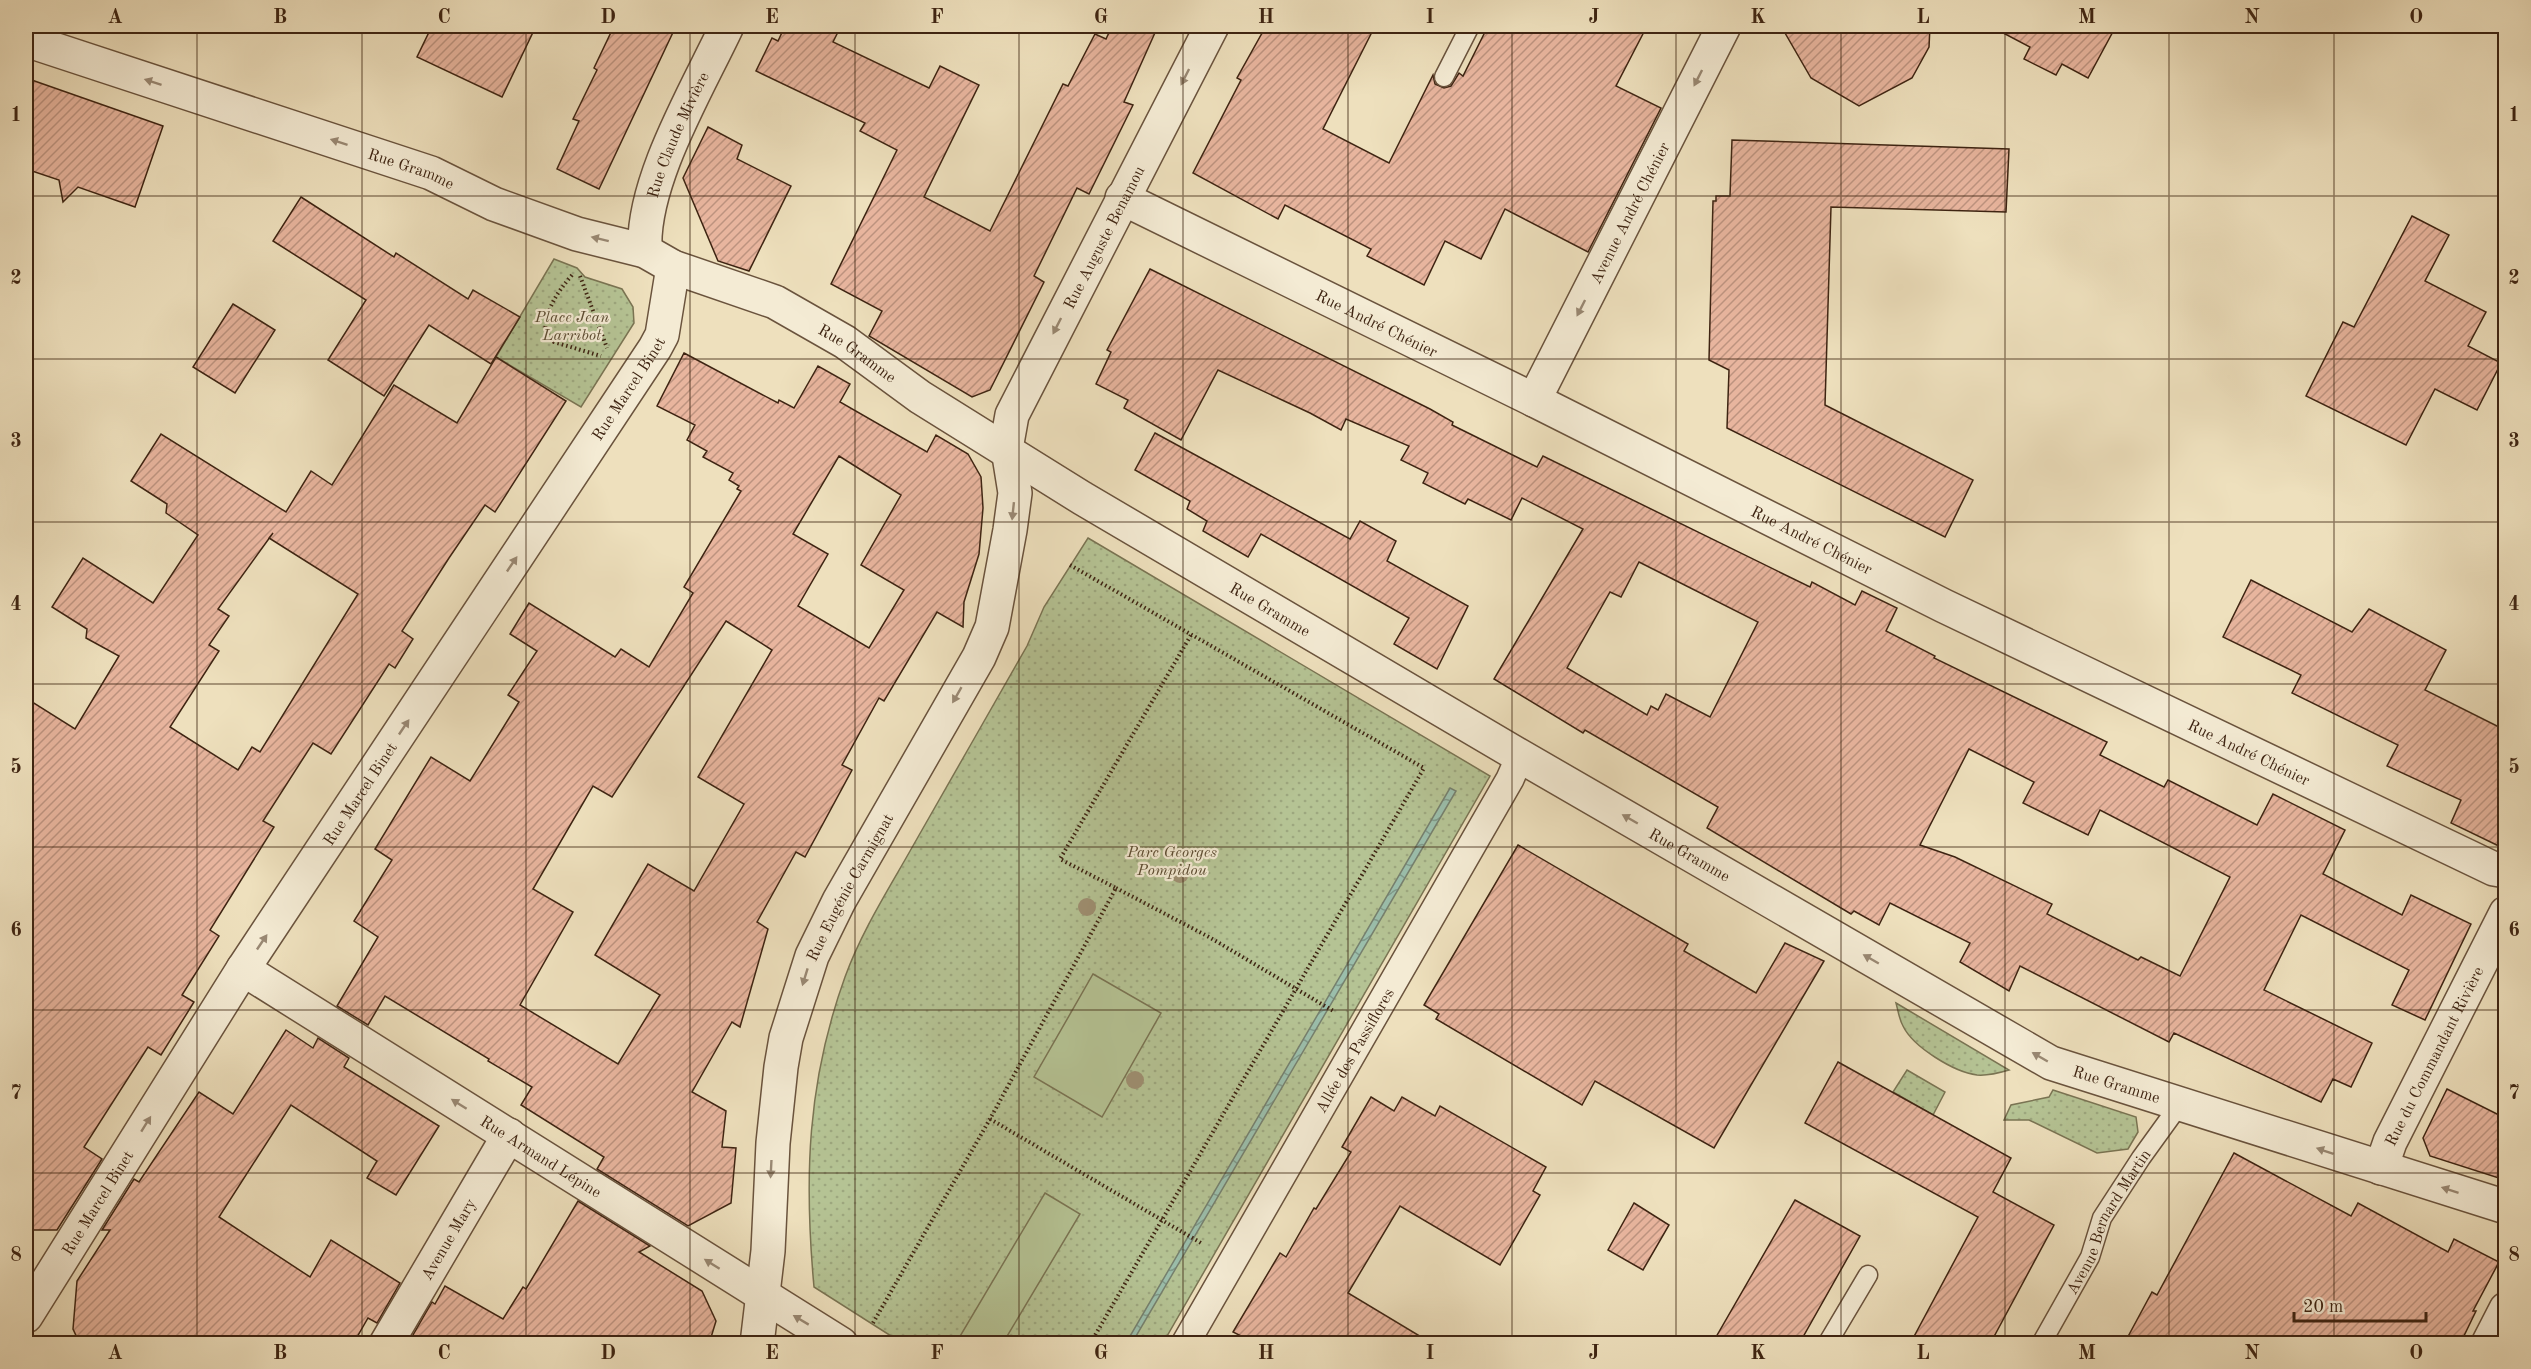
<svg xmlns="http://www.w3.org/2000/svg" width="2531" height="1369" viewBox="0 0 2531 1369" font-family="'Old Standard TT',serif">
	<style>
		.grass { fill: url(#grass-dots); stroke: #7a7453; stroke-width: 1.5 }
		.garden { fill: #b5c394; stroke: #7a7453; stroke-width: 1.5 }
		.water { fill: url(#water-waves); stroke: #76806e; stroke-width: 1.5 }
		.building { fill: url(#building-hatch); stroke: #3e2412; stroke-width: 1.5; fill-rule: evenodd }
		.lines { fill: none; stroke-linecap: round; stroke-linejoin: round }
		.service-casing { stroke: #6a533d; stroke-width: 21 }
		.pedestrian-casing { stroke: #6a533d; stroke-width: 30 }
		.minor-casing { stroke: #6a533d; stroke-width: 36 }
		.path { stroke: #3e2412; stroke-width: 4; stroke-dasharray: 1.5 3; stroke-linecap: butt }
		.service { stroke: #f4ebd4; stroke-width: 18 }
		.pedestrian { stroke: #f4ebd4; stroke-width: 27 }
		.minor { stroke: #f4ebd4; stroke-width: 33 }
		.tree { fill: #9e8f71 }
		.oneway { fill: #998873 }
		.grid { fill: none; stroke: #3e2412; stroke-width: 1.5; stroke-opacity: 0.55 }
		.labels { text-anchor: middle; stroke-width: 4.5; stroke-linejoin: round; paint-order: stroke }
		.street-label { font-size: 16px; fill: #3e2412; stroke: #f4ebd4 }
		.park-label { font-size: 16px; font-style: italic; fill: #5c4c32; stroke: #f4ebd4 }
		.neatline { fill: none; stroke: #3e2412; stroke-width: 2 }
		.grid-label { font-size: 20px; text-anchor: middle; font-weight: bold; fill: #3e2412 }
	</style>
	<defs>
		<pattern id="grass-dots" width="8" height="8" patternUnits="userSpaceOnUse" patternTransform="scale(1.5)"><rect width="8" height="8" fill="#b5c394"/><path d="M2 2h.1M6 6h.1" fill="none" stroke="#9da77f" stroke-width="1.8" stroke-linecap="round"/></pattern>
		<pattern id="water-waves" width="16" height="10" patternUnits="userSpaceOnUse" patternTransform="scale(1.5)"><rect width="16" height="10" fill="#9bbeab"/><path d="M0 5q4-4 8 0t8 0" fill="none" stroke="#809a8a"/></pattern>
		<pattern id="building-hatch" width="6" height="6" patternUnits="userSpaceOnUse" patternTransform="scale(1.5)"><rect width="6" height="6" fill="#e8b59e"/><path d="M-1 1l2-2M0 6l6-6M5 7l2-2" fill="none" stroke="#bd937f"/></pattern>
	</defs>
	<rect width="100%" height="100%" fill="#eee0bd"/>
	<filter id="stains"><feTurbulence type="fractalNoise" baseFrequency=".00333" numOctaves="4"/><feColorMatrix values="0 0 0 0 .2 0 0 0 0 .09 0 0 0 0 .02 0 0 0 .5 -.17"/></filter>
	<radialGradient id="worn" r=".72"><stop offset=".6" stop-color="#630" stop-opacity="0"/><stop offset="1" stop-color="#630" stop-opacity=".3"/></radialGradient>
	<!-- grass -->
	<g class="grass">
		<polygon points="554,259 577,268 585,277 622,289 633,307 634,323 581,407 496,357"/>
		<path d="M 1088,538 L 1490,776 L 1163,1343 L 902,1343 L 814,1287 C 804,1178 807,1082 845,977 C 862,930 890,887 914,844 C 952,778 989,712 1027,646 L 1044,607 Z"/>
		<path d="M 1896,1003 L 2009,1070 C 1999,1073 1988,1076 1977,1075 C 1954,1072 1913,1047 1903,1026 C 1899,1019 1898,1010 1896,1003 Z"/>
		<polygon points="1907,1070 1945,1092 1933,1115 1893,1092"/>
		<polygon points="2053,1090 2136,1117 2138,1132 2128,1149 2097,1153 2029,1120 2004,1120 2011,1105 2049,1097"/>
	</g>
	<!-- garden -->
	<g class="garden">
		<polygon points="1093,974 1161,1013 1102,1117 1034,1077"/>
		<polygon points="1045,1193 1080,1214 1003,1343 956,1343"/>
	</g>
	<!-- water -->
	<polygon class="water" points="1450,788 1456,791 1132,1343 1126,1343"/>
	<!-- building -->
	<g class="building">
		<polygon points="432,26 536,26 502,97 417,57"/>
		<polygon points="614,26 676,26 599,189 557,169 579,121 573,119 597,70 594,68"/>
		<polygon points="785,26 841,26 833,42 929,88 940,66 979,85 924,197 990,231 1063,84 1068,86 1095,34 1106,39 1112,26 1158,26 1124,102 1133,105 1089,194 1077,188 1034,276 1044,282 990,390 972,397 869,336 882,311 831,284 897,150 860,131 865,123 756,71 772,38 778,41"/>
		<polygon points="1266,26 1375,26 1323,129 1389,163 1433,75 1435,84 1444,88 1451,86 1459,73 1463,76 1488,26 1647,26 1616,86 1661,108 1588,252 1505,209 1481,259 1445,241 1424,285 1367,256 1371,249 1285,205 1278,219 1193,173 1241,80 1237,78"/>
		<polygon points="1781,26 1930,26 1929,47 1912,78 1859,106 1811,78"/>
		<polygon points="1990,26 2116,26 2088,78 2062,64 2056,75 2024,59 2030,47"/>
		<polygon points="26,78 163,126 135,207 78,187 63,202 59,180 26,169"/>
		<polygon points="708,127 742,145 737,159 791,186 749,271 718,261 683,178"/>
		<polygon points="1732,140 2009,149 2006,212 1831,207 1825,405 1973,480 1945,537 1727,428 1729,370 1709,360 1713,201 1716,201 1716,196 1730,196"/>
		<polygon points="301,197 394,257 396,253 468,299 473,290 520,317 491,364 429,325 384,396 328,360 366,300 273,241"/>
		<polygon points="2412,216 2449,235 2425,281 2486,312 2468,346 2501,363 2477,410 2435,389 2406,445 2306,396 2343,322 2354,327"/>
		<path d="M 1150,269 L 1430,409 L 1453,422 L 1452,425 L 1537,467 L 1543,456 L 1810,587 L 1812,582 L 1855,605 L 1862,591 L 1897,608 L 1886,631 L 1935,656 L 1934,658 L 2107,742 L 2100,755 L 2164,787 L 2168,780 L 2257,825 L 2273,794 L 2345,830 L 2323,874 L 2402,915 L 2411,895 L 2471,924 L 2425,1020 L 2392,1005 L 2409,970 L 2301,915 L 2264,990 L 2372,1043 L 2351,1087 L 2333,1079 L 2321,1102 L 2174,1033 L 2169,1042 L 2020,966 L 2009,991 L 1960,962 L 1970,943 L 1890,903 L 1879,925 L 1854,911 L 1851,914 L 1707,828 L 1718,807 L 1585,730 L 1583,733 L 1494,679 L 1583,529 L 1522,498 L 1511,520 L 1468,499 L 1465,504 L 1423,483 L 1428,473 L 1401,460 L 1409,446 L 1346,419 L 1341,430 L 1310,413 L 1218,370 L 1181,440 L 1124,408 L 1128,400 L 1096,384 L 1111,352 L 1107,350 ZM 1639,562 L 1758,622 L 1710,717 L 1666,694 L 1658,710 L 1651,706 L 1647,715 L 1567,668 L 1610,592 L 1621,597 ZM 1969,749 L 2034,782 L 2023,803 L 2088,835 L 2100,810 L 2230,877 L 2180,976 L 2141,957 L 2138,960 L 2047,914 L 2052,904 L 1955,857 L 1920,845 Z"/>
		<polygon points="233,304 275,330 235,393 193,367"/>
		<path d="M 684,353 L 778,403 L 779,400 L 794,408 L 818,366 L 850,384 L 840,402 L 927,452 L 936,435 L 968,454 L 981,477 L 983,508 L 979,554 L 964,602 L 963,627 L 937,612 L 884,701 L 879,698 L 842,765 L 852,770 L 805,857 L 796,852 L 757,922 L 768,929 L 740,1027 L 732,1022 L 692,1092 L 726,1111 L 722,1147 L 736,1148 L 731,1203 L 688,1226 L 597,1169 L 604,1157 L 521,1105 L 532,1087 L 488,1061 L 489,1059 L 385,996 L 368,1025 L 337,1006 L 378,937 L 354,921 L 392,860 L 375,849 L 431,757 L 470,781 L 519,702 L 508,695 L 537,651 L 510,634 L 529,603 L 615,657 L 621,649 L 649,667 L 693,593 L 684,587 L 741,491 L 737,489 L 739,486 L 729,480 L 733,473 L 703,457 L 707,451 L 687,440 L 695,425 L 657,406 ZM 839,456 L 901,495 L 861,565 L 904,590 L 869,648 L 798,606 L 828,554 L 793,534 ZM 726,621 L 772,650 L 698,777 L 744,804 L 694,891 L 648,864 L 595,955 L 660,995 L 618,1064 L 520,1005 L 573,912 L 533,889 L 593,786 L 612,797 Z"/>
		<path d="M 496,357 L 566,401 L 495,512 L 485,505 L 449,558 L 402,631 L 413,639 L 395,668 L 389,664 L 331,754 L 313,743 L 263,821 L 274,827 L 210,930 L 219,936 L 182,995 L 194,1002 L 161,1055 L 148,1047 L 84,1147 L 102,1159 L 57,1230 L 26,1230 L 26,698 L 75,729 L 119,656 L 86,638 L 87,629 L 52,607 L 83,558 L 153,603 L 198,535 L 166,513 L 167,504 L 131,481 L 161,434 L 286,512 L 311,471 L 332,485 L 394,385 L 457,423 ZM 273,533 L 269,538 L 358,594 L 260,752 L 252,747 L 238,770 L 170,727 L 219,651 L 209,645 L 229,616 L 218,609 Z"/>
		<polygon points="1155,433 1350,539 1360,521 1396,541 1387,561 1468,606 1437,669 1394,644 1409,618 1261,534 1248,557 1203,531 1207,521 1187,509 1190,501 1135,470"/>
		<polygon points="2251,580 2352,632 2369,609 2446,650 2425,690 2505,730 2505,849 2451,823 2461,800 2387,766 2398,745 2292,693 2301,675 2223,637"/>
		<polygon points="1518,845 1688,944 1684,951 1756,993 1785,943 1824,961 1714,1148 1595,1081 1582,1105 1436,1019 1439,1014 1424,1005"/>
		<polygon points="286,1030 313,1048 318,1038 349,1058 344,1067 439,1126 396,1195 367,1178 377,1161 291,1105 219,1217 310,1277 331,1240 400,1283 377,1323 368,1318 353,1344 80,1344 73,1329 77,1281 110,1230 102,1230 134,1179 139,1182 199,1092 233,1114"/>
		<polygon points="1838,1062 2011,1158 1993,1192 2054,1225 1990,1344 1910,1344 1978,1217 1805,1123"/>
		<polygon points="2447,1089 2505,1118 2505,1180 2430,1156 2423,1138"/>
		<polygon points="1371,1097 1394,1111 1402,1097 1435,1116 1440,1106 1546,1167 1533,1191 1540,1195 1500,1265 1400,1206 1348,1293 1433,1344 1257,1344 1233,1332 1280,1253 1286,1257 1314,1208 1316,1209 1351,1152 1342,1147"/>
		<polygon points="2234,1153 2351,1216 2358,1203 2448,1252 2454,1239 2499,1262 2473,1311 2476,1311 2460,1344 2124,1344 2152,1292 2157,1295"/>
		<polygon points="1795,1200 1860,1236 1799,1344 1712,1344"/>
		<polygon points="578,1201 650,1246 639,1252 702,1291 716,1321 709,1344 409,1342 432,1302 435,1304 445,1286 503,1319 523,1287 526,1289"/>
		<polygon points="1634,1203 1669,1225 1643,1270 1608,1250"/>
	</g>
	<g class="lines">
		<!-- service casing -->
		<g class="service-casing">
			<g id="service">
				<polyline points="1444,77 1470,26"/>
				<polyline points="1827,1344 1868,1275"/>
				<path id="s1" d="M 2041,1344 L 2090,1257 L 2102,1218 L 2141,1158 L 2180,1104"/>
			</g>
		</g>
		<!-- pedestrian casing -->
		<g class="pedestrian-casing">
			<g id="pedestrian">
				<path id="s2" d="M 1185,1344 L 1510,779 L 1520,756"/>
			</g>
		</g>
		<!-- minor casing -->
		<g class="minor-casing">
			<g id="minor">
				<path id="s3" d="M 26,40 L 431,173 L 494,204 L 577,234 L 645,251 L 673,267 L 775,302 L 845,342 L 920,397 L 1082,498 L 1520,756 L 2051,1063 L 2506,1207"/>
				<path id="s4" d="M 1122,198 L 1534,400 L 1944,606 L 2494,869 L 2506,871"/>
				<path id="s5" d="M 645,251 C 641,182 698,88 727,26"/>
				<path id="s6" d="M 1534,400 L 1724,26"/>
				<path id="s7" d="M 243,969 L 841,1344"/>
				<path id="s8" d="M 2381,1168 L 2390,1142 L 2506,913"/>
				<path id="s9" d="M 26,1316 L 243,969 L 655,348 L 662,335 L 673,267"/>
				<path id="s10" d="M 386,1344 L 509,1135"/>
				<path id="s11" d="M 757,1344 L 768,1251 L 773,1143 L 781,1067 L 786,1038 L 812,956 L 839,901 L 979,657 L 992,627 L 1010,530 L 1015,493 L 1007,443 L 1012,415 L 1212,26"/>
				<polyline points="2488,1344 2506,1309"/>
			</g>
		</g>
		<!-- path -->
		<g class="path">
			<path d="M 572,275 C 557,293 547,307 545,330 L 554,342 L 601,356"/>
			<polyline points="580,276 607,348"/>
			<polyline points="1070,565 1424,768 1090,1344"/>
			<polyline points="1116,888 1209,937 1335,1012"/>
			<polyline points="990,1119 1201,1243"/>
			<polyline points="873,1323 990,1119 1116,888 1060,859 1191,635"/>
		</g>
		<!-- service -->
		<use href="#service" class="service"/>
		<!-- pedestrian -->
		<use href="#pedestrian" class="pedestrian"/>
		<!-- minor -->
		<use href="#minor" class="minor"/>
	</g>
	<!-- trees -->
	<g class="tree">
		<circle cx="1180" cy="874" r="9"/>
		<circle cx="1087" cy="907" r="9"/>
		<circle cx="1135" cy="1080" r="9"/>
	</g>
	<!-- one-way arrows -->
	<defs><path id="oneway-solid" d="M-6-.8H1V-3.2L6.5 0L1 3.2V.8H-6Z" transform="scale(1.5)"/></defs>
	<g class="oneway">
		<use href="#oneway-solid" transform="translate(1185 77) rotate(117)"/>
		<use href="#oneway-solid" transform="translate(1698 78) rotate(117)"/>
		<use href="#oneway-solid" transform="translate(153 82) rotate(-162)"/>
		<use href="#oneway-solid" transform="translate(339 142) rotate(-162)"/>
		<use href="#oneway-solid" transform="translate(600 239) rotate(-166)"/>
		<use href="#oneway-solid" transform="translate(1581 308) rotate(117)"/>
		<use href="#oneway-solid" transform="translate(1057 326) rotate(117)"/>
		<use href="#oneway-solid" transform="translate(1013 511) rotate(96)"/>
		<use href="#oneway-solid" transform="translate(512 564) rotate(-56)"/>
		<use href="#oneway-solid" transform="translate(957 695) rotate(120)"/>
		<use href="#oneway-solid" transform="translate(404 727) rotate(-56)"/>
		<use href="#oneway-solid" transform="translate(1630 819) rotate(-150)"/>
		<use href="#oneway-solid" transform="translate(262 942) rotate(-56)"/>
		<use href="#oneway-solid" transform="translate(1871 959) rotate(-150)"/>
		<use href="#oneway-solid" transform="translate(805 977) rotate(107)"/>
		<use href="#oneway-solid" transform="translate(2040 1057) rotate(-150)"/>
		<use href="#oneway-solid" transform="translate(459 1104) rotate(-148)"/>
		<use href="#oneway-solid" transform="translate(146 1124) rotate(-58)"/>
		<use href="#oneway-solid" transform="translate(2325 1151) rotate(-161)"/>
		<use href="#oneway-solid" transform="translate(771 1169) rotate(93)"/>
		<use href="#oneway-solid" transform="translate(2450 1190) rotate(-162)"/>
		<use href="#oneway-solid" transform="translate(712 1264) rotate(-148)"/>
		<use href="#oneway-solid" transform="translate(801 1320) rotate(-149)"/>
	</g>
	<!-- grid -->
	<path class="grid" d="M 197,26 L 197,1344M 362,26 L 362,1344M 526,26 L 526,1344M 690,26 L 690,1344M 855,26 L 855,1344M 1019,26 L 1019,1344M 1183,26 L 1183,1344M 1348,26 L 1348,1344M 1512,26 L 1512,1344M 1676,26 L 1676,1344M 1841,26 L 1841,1344M 2005,26 L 2005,1344M 2169,26 L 2169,1344M 2334,26 L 2334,1344M 26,196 L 2506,196M 26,359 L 2506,359M 26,522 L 2506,522M 26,684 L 2506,684M 26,847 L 2506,847M 26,1010 L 2506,1010M 26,1173 L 2506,1173"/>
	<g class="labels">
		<!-- street labels -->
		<g class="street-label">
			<text dy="6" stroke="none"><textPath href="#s5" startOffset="122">Rue Claude Mivière</textPath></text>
			<text dy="6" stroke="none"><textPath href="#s3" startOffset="406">Rue Gramme</textPath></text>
			<text dy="6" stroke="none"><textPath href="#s6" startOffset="210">Avenue André Chénier</textPath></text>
			<text dy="6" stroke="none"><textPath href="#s11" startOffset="1184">Rue Auguste Benamou</textPath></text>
			<text dy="6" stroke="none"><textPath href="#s4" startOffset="284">Rue André Chénier</textPath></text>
			<text dy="6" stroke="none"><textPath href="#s3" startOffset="892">Rue Gramme</textPath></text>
			<text dy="6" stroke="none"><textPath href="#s9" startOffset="1106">Rue Marcel Binet</textPath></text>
			<text dy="6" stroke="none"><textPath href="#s4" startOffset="770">Rue André Chénier</textPath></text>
			<text dy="6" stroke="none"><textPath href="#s3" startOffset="1378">Rue Gramme</textPath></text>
			<text dy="6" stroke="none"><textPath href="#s4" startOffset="1256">Rue André Chénier</textPath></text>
			<text dy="6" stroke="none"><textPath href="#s9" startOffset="620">Rue Marcel Binet</textPath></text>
			<text dy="6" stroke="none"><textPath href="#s3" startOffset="1864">Rue Gramme</textPath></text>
			<text dy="6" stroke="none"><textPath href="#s11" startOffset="472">Rue Eugénie Carmignat</textPath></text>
			<text dy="6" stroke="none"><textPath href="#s2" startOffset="339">Allée des Passiflores</textPath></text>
			<text dy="6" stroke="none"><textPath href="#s8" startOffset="124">Rue du Commandant Rivière</textPath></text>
			<text dy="6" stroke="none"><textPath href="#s3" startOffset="2350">Rue Gramme</textPath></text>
			<text dy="6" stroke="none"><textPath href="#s7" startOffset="352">Rue Armand Lépine</textPath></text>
			<text dy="6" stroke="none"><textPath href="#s9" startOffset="134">Rue Marcel Binet</textPath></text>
			<text dy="6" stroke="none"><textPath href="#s1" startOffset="140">Avenue Bernard Martin</textPath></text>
			<text dy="6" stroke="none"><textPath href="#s10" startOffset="122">Avenue Mary</textPath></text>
		</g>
		<!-- park labels -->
		<g class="park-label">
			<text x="572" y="322">Place Jean<tspan x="572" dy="18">Larribot</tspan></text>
			<text x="1172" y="857">Parc Georges<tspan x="1172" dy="18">Pompidou</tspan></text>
		</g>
	</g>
	<!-- margin -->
	<rect width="2531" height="1369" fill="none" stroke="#eee0bd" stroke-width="66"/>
	<!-- scale -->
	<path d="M2294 1312v9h132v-9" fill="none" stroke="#3e2412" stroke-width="3"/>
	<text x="2303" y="1312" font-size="18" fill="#3e2412" stroke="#f4ebd4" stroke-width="4.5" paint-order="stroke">20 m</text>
	<rect x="33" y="33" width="2465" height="1303" class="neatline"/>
	<g class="grid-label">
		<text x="115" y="23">A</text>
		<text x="280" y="23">B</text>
		<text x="444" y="23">C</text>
		<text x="608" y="23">D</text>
		<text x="772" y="23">E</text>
		<text x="937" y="23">F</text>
		<text x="1101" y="23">G</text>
		<text x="1266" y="23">H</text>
		<text x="1430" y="23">I</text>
		<text x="1594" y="23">J</text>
		<text x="1758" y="23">K</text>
		<text x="1923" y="23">L</text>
		<text x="2087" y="23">M</text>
		<text x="2252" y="23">N</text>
		<text x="2416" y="23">O</text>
		<text x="16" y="121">1</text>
		<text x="2514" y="121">1</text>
		<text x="16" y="284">2</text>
		<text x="2514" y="284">2</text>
		<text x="16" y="447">3</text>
		<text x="2514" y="447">3</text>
		<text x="16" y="610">4</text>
		<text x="2514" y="610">4</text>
		<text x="16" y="773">5</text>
		<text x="2514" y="773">5</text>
		<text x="16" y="936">6</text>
		<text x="2514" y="936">6</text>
		<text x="16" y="1099">7</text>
		<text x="2514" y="1099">7</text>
		<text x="16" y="1261">8</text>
		<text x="2514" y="1261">8</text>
		<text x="115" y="1359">A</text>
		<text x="280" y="1359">B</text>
		<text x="444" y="1359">C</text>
		<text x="608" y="1359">D</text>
		<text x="772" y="1359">E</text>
		<text x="937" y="1359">F</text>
		<text x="1101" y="1359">G</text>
		<text x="1266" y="1359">H</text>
		<text x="1430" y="1359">I</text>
		<text x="1594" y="1359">J</text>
		<text x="1758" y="1359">K</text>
		<text x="1923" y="1359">L</text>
		<text x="2087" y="1359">M</text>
		<text x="2252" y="1359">N</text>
		<text x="2416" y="1359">O</text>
	</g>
	<rect width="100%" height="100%" filter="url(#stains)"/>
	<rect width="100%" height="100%" fill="url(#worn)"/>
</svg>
